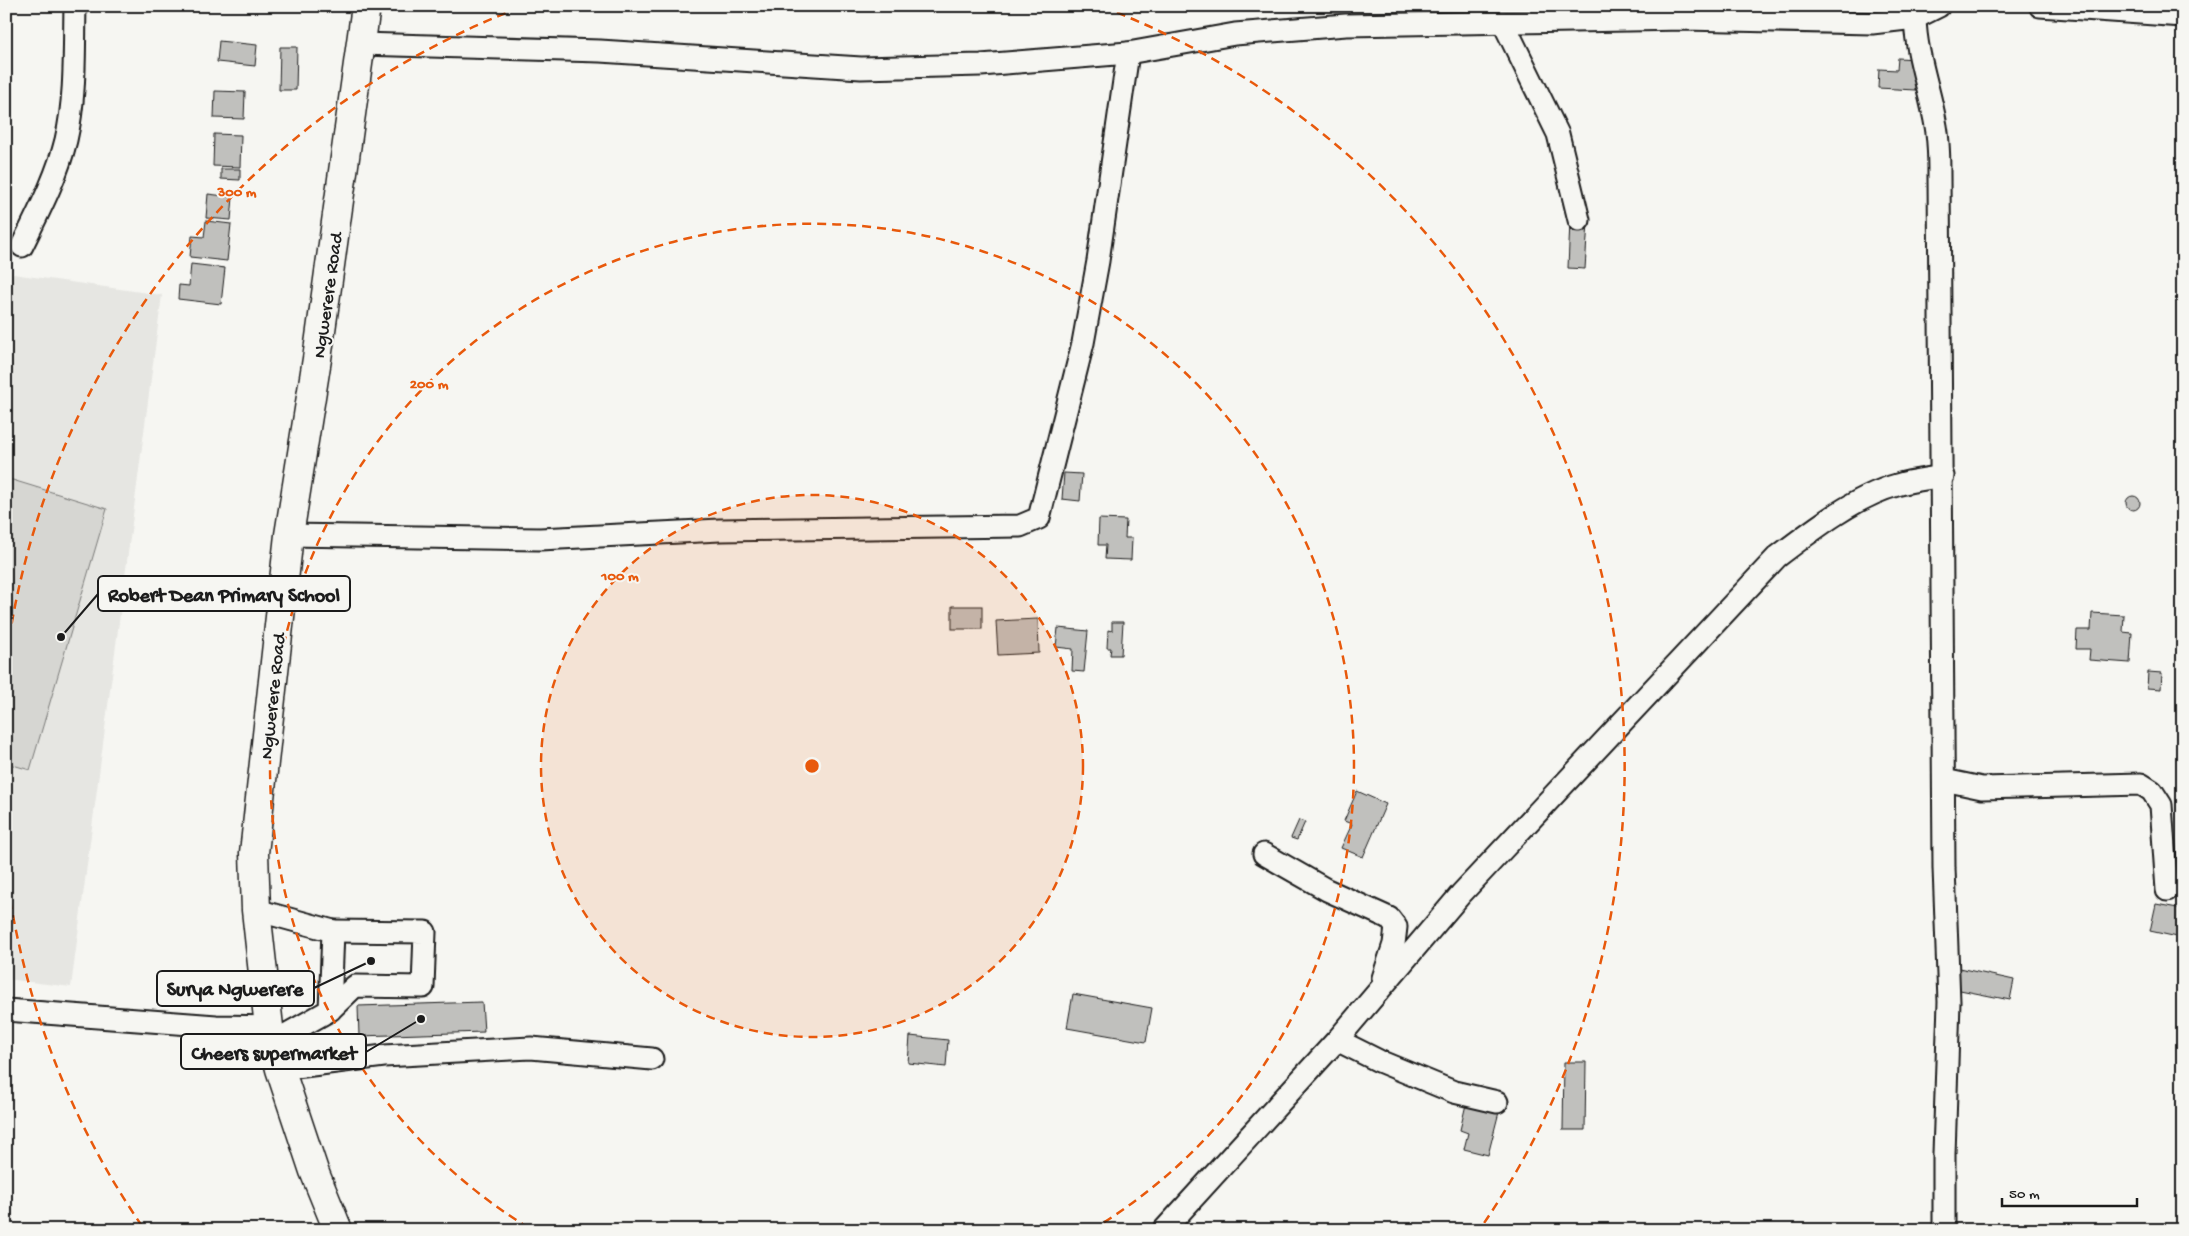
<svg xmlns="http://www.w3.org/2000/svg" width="2189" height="1236" viewBox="0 0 2189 1236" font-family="'Gochi Hand',sans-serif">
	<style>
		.built { fill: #e6e6e2 }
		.green { fill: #d6d6d2; stroke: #797977 }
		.building { fill: #c0c0bd; stroke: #1c1c1c }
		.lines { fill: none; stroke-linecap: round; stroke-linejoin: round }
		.minor-casing { stroke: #1c1c1c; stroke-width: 25 }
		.major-casing { stroke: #1c1c1c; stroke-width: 31 }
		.minor { stroke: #f6f6f2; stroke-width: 21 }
		.major { stroke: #f6f6f2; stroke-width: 28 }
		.ring { fill: none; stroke: #e8590c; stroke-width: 2.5; stroke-dasharray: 9 6 }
		.labels { text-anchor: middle; stroke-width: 4; stroke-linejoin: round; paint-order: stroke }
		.street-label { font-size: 19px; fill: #1c1c1c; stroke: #f6f6f2 }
		.centre { fill: #e8590c; stroke: #f6f6f2; stroke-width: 2.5 }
		.ring-label { font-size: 15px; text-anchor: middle; font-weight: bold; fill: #e8590c; stroke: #f6f6f2; stroke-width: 4; stroke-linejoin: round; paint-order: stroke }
		.leader { fill: none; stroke: #1c1c1c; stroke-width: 2 }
		.callout-dot { fill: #1c1c1c; stroke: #f6f6f2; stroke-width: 2 }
		.callout { fill: #f6f6f2; stroke: #1c1c1c; stroke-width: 2 }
		.callout-label { font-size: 20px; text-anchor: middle; font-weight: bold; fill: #1c1c1c }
	</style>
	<rect width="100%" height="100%" fill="#f6f6f2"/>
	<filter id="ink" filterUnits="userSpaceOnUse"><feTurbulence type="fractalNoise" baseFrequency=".02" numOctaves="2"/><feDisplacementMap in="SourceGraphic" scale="10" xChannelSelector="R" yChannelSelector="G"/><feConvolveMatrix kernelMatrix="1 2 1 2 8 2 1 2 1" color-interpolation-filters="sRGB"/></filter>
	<g filter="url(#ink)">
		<!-- built -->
		<polygon class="built" points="6,273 162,295 71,987 6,979"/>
		<!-- green -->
		<polygon class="green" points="6,478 107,509 30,770 6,763"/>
		<!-- building -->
		<g class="building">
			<polygon points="219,41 257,45 255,66 217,62"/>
			<polygon points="280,47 297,47 296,90 279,90"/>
			<polygon points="1898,58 1917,59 1915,90 1878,88 1879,69 1897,70"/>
			<polygon points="215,91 245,92 244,119 214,118"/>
			<polygon points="214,134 241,135 240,167 213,166"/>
			<polygon points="221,169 240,169 240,180 221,179"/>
			<polygon points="208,194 233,197 231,220 206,218"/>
			<polygon points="206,221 231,224 227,261 190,257 192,236 204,237"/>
			<polygon points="1570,221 1588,222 1585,269 1568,268"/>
			<polygon points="191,264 225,268 221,304 178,299 179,285 189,286"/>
			<polygon points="1064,473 1082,474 1080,501 1062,499"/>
			<circle cx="2133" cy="503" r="7"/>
			<polygon points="1099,519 1126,520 1125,538 1132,538 1131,560 1105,559 1106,545 1098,545"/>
			<rect x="952" y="606" width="30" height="23"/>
			<polygon points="2092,613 2124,615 2123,632 2132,633 2130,663 2089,660 2090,649 2076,649 2077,630 2091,630"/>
			<polygon points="1038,619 1039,653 998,655 996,621"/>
			<polygon points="1112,622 1123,622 1121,655 1110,655 1111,648 1107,648 1108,630 1112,631"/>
			<polygon points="1058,628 1088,631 1084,672 1072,671 1073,649 1056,647"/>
			<polygon points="2148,672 2162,673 2161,689 2147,688"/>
			<polygon points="1357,791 1386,804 1363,857 1341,848 1352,824 1344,821"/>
			<polygon points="1299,820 1305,822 1297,840 1291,838"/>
			<polygon points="2156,904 2183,909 2182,938 2150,931"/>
			<polygon points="1959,968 2014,980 2010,1000 1955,989"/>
			<polygon points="1073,994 1152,1008 1146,1042 1067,1028"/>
			<polygon points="482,1002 484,1032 359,1036 358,1006"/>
			<polygon points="910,1036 948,1040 946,1067 908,1063"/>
			<polygon points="1564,1062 1586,1062 1585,1130 1563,1130"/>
			<polygon points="1467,1100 1500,1108 1488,1155 1464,1149 1468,1133 1460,1130"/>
		</g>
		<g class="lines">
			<!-- minor casing -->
			<g class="minor-casing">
				<g id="minor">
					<polyline points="2040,6 2183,16"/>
					<path d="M 1915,18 C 1916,55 1930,90 1936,126 C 1939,143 1939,160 1939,176 L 1944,868 L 1949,1002 L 1944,1154 L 1944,1230"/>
					<polyline points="1503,22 1558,134 1579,220"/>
					<polyline points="361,44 600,51 861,68 981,65 1128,53 1235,34 1346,25 1684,19 1872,23 1915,18 1939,6"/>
					<path d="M 22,246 C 39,211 57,177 66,140 C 76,97 74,50 75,6"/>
					<polyline points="289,535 540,539 720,530 1020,526 1039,518 1083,343 1098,261 1128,53"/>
					<polyline points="1944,780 1982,788 2141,784 2152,791 2161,805 2167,890"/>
					<polyline points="1264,854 1327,890 1389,918 1396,927 1394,944 1383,978"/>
					<polyline points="256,910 333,931 330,1010 273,1042"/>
					<polyline points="6,1010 216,1026 269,1027"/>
					<polyline points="330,1010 355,986 423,987 425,932 333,931"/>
					<polyline points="1337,1040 1379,1061 1454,1092 1497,1102"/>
					<polyline points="280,1069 384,1056 531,1048 652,1059"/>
					<path d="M 1164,1230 L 1337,1040 L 1461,894 L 1777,557 C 1811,531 1856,496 1897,485 C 1912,480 1928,479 1943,476"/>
				</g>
			</g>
			<!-- major casing -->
			<g class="major-casing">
				<polyline id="major" points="338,1230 314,1171 280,1069 269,1027 256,910 254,853 289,535 317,359 366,6"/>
			</g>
			<!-- minor -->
			<use href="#minor" class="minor"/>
			<!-- major -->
			<use href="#major" class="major"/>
		</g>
	</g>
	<!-- distance rings -->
	<circle cx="812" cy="766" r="271" fill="#e8590c" fill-opacity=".12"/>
	<g class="ring">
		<circle cx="812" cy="766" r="271"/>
		<path d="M529 1228A542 542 0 1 1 1095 1228"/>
		<path d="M142 1226A813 813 0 0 1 7 879M7 653A813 813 0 0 1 521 7M1103 7A813 813 0 0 1 1482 1226"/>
	</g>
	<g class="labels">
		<!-- street labels -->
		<g class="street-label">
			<text transform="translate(326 295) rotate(-82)" y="7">Ngwerere Road</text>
			<text transform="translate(271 696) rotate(-84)" y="7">Ngwerere Road</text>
		</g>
	</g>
	<circle cx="812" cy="766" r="8" class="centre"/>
	<g class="ring-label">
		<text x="237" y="196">300 m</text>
		<text x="429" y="388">200 m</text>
		<text x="620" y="580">100 m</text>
	</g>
	<!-- callouts -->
	<path class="leader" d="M61 637L98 594M371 961L314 988M421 1019L366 1052"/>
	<g class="callout-dot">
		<circle cx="61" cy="637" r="5"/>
		<circle cx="371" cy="961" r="5"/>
		<circle cx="421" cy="1019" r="5"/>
	</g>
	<g class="callout">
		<rect x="98" y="576" width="252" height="35" rx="5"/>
		<rect x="157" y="971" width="157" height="35" rx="5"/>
		<rect x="181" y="1034" width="185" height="35" rx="5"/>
	</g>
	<g class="callout-label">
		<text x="224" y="601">Robert Dean Primary School</text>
		<text x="235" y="995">Surya Ngwerere</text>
		<text x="274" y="1059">Cheers supermarket</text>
	</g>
	<!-- margin -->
	<rect width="2189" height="1236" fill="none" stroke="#f6f6f2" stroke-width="25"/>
	<rect x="12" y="12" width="2164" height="1211" fill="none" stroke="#1c1c1c" stroke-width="2" filter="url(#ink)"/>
	<!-- scale -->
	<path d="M2002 1198v8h135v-8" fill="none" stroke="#1c1c1c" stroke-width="2.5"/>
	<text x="2009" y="1198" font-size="15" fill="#1c1c1c" stroke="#f6f6f2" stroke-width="4" paint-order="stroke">50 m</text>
</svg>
